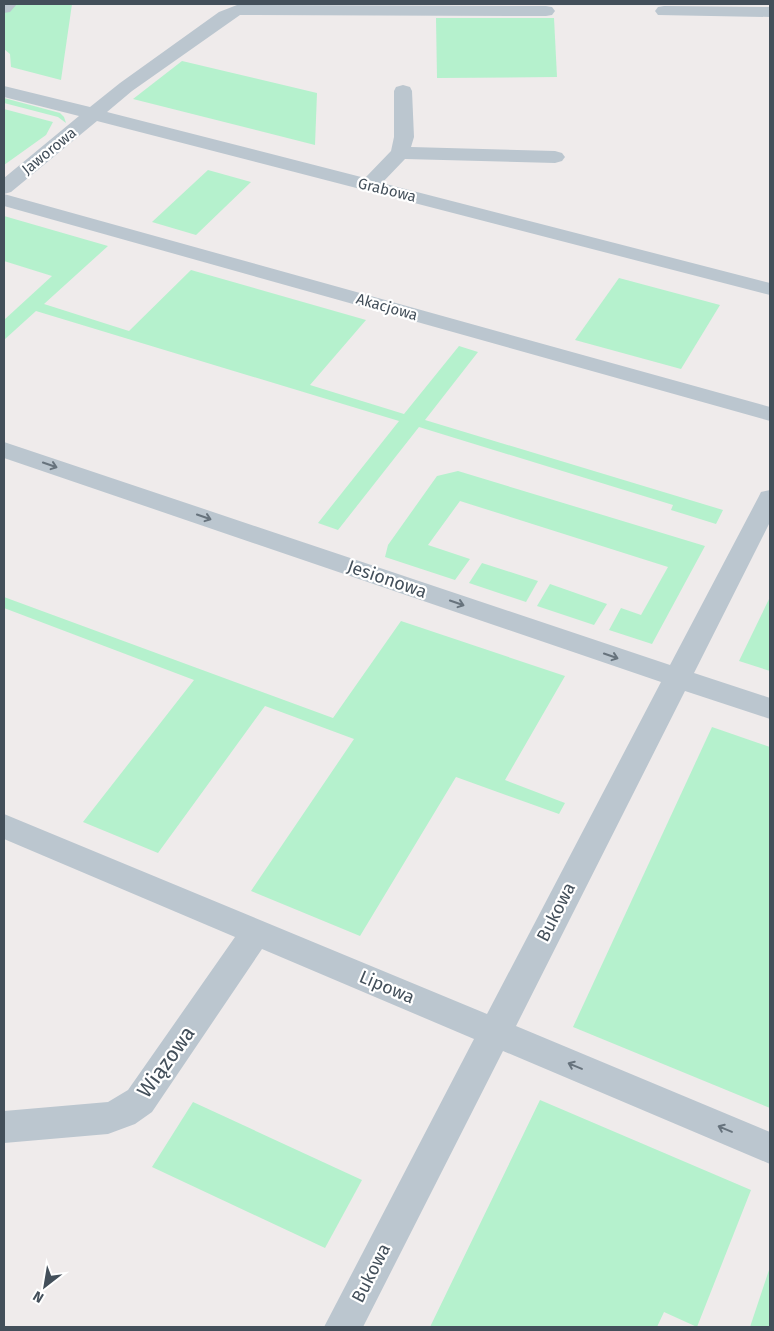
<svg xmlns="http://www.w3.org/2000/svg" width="774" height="1331" viewBox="0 0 774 1331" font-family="'Fira Sans',sans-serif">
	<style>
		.green { fill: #b5f1cd }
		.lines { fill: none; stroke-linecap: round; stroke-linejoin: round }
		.minor { fill: #bbc6cf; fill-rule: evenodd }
		.oneway { stroke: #67737d }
		.labels { text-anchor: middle; stroke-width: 4.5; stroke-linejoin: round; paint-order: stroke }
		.far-street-label { font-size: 15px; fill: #434f5a; stroke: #fff }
		.street-label { font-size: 18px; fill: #434f5a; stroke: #fff }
		.near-street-label { font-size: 21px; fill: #434f5a; stroke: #fff }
	</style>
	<rect width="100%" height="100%" fill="#efebeb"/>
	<!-- green -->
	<g class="green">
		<polygon points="14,4 72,4 61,80 11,67 10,54 4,49 4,13"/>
		<polygon points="436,18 554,18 557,77 437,78"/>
		<polygon points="182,61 317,93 315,145 133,99"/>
		<polygon points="4,98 60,113 64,117 66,123 58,117 4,103"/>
		<polygon points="4,109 53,122 46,135 4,165"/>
		<polygon points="208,170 251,182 196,235 152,222"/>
		<polygon points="4,216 108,246 44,304 129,331 191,270 366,320 310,385 404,414 459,346 478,352 425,420 723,510 716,524 671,510 673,505 419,427 338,530 318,523 399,421 36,311 4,340 4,320 52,276 4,261"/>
		<polygon points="619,278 720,305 681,369 575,340"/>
		<polygon points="458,471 705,546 652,644 609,630 621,608 641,615 668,567 460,501 428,545 470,559 455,580 385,557 388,545 437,476"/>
		<polygon points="482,563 538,581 526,602 469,583"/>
		<polygon points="550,584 607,604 594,625 537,606"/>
		<polygon points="4,597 333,718 401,621 565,676 505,780 565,803 559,814 456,777 360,936 251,891 354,739 265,706 158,853 83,822 194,680 4,608"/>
		<polygon points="770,597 770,671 739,661"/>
		<polygon points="712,727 770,747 770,1108 573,1027"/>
		<polygon points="540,1100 751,1190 697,1327 664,1312 657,1327 430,1327"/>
		<polygon points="193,1102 362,1180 325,1248 152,1167"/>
		<polygon points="770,1267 770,1327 750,1327"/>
	</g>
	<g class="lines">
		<!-- minor -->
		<g class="minor">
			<polygon points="4,4 17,4 10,12 4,13"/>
			<polygon points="237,5 546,6 552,7 555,11 552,15 546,16 240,15 132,91 107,112 365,178 391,151 394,137 394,91 396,87 403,85 410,87 412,91 414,137 411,147 555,151 562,153 565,157 562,161 555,163 405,159 382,183 770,283 770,295 97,121 11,192 4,194 770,407 770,421 4,206 4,178 79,116 4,97 4,86 90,107 120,83 219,12"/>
			<polygon points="664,6 770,7 770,17 658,15 655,11 658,7"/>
			<polygon points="4,442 670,665 758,498 761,492 770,490 770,522 694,673 770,698 770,719 685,691 516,1026 770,1132 770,1164 503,1051 363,1327 324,1327 474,1039 262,949 152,1112 135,1124 108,1134 4,1143 4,1111 108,1102 128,1090 235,937 4,839 4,814 487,1014 661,682 4,458"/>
		</g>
	</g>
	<!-- one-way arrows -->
	<defs><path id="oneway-shaft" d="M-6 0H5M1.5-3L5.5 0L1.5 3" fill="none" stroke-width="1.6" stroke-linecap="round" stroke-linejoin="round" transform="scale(1.25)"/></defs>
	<g class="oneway">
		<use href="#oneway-shaft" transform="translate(50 465) rotate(19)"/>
		<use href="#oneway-shaft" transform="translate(204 517) rotate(19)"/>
		<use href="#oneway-shaft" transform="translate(457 603) rotate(19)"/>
		<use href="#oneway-shaft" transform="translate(611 656) rotate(19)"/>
		<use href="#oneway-shaft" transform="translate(575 1066) rotate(-157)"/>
		<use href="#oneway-shaft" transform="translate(725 1129) rotate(-157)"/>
	</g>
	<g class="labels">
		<!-- far-street labels -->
		<g class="far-street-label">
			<text transform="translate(49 151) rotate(-39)" y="5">Jaworowa</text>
			<text transform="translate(387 190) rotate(14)" y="5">Grabowa</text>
			<text transform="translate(387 307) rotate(16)" y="5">Akacjowa</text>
		</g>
		<!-- street labels -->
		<g class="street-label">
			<text transform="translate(387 579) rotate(19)" y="6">Jesionowa</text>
			<text transform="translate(556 912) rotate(-63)" y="6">Bukowa</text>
			<text transform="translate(387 987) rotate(23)" y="6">Lipowa</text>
			<text transform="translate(371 1273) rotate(-63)" y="6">Bukowa</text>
		</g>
		<!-- near-street labels -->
		<g class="near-street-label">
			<text transform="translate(166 1062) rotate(-54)" y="7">Wiązowa</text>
		</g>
	</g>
	<!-- border -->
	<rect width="774" height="1331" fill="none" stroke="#434f5a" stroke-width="10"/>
	<!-- north arrow -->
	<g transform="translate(45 1286) rotate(211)" stroke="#ffffff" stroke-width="4" paint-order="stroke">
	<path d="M0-4L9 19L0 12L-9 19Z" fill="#434f5a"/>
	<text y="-8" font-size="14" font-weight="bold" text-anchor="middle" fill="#434f5a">N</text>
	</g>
</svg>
